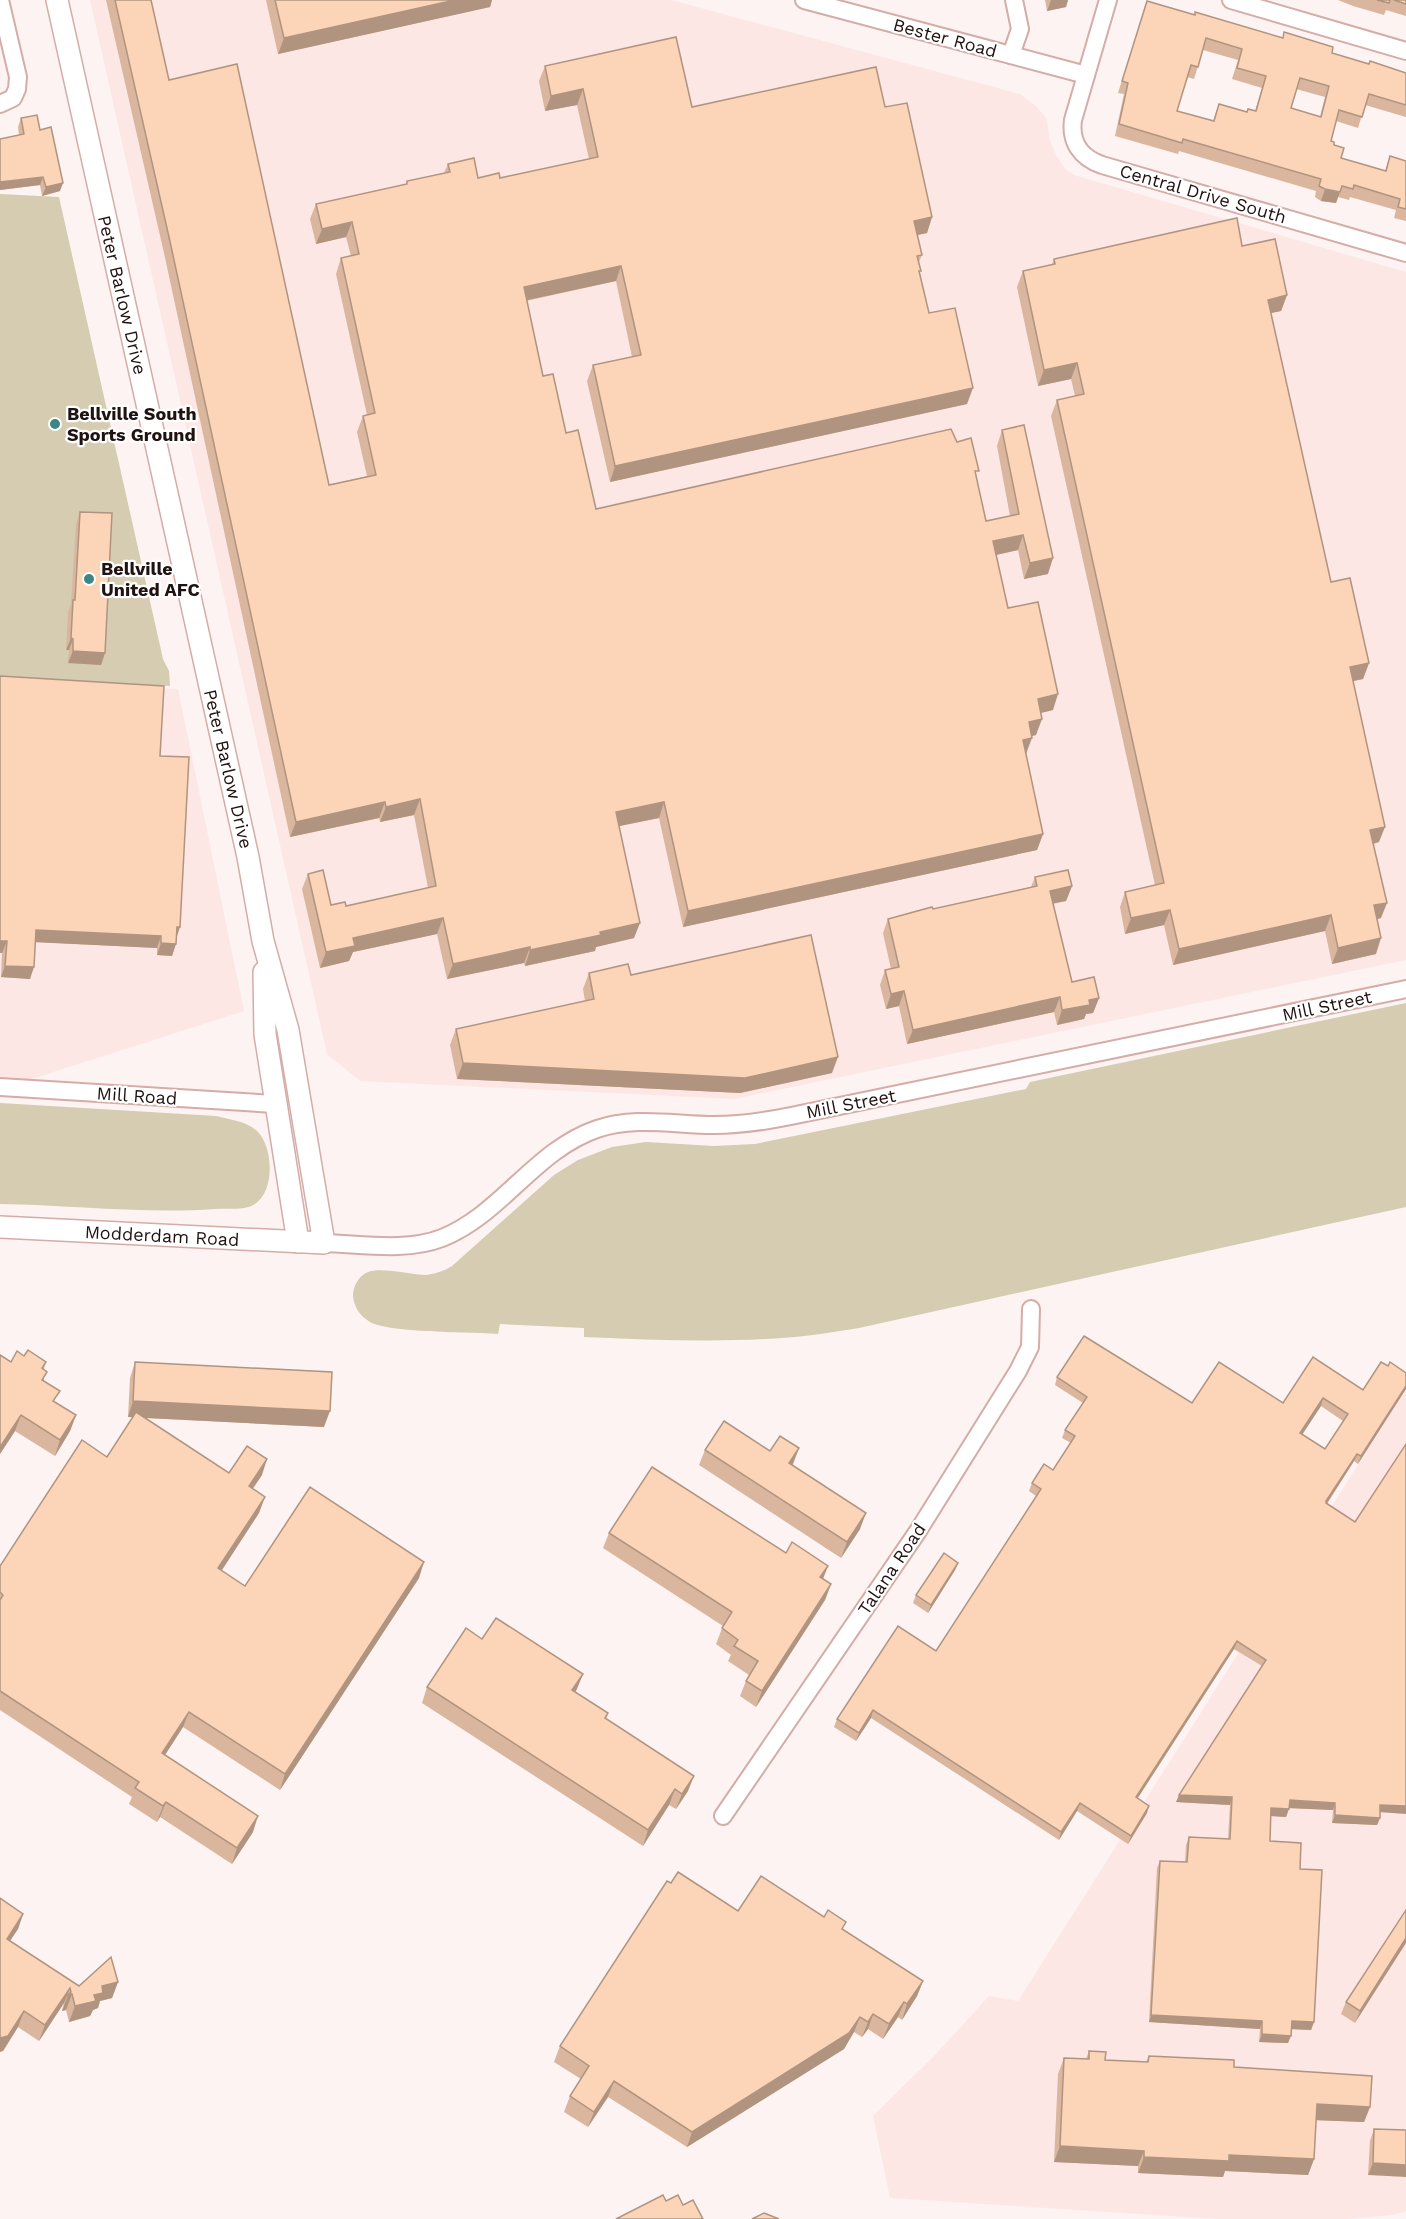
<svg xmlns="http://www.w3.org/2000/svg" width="1406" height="2219" viewBox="0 0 1406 2219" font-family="'Work Sans',sans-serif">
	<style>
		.built { fill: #fce7e5 }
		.green { fill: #d5ccb1 }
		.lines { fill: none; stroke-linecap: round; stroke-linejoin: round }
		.minor-casing { stroke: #d4aca8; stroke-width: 20 }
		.tertiary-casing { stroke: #d4aca8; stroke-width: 24 }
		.minor { stroke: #fff; stroke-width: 16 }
		.tertiary { stroke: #fff; stroke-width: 21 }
		.wall { fill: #d9b69d; fill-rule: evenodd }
		.shaded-wall { fill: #b09480 }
		.building { fill: #fcd4b7; stroke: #b09480; stroke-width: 1.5; fill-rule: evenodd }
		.poi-dot { fill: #3e8685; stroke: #fff; stroke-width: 2 }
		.labels { text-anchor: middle; stroke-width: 4.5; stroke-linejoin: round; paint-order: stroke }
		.street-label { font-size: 18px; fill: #201211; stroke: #fff }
		.poi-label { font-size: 18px; font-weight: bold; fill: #201211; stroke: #fff; text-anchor: start }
	</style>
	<rect width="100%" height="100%" fill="#fcf3f2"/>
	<!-- built -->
	<g class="built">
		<polygon points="90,0 671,0 1020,94 1036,106 1047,119 1049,138 1056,155 1066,170 1074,175 1406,272 1406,960 734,1099 360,1081 327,1054"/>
		<polygon points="0,680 178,689 244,1011 19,1083 0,1082"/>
		<polygon points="1406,1389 1406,2211 1393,2215 1350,2219 1217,2219 890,2198 873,2116 936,2054 989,1996 1018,2001"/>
	</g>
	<!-- green -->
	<g class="green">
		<polygon points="0,194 59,197 163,659 169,671 170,686 0,677"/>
		<path d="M 1406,1003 L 1406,1207 L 859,1328 C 838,1331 816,1335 795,1337 C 725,1343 655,1340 584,1337 L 584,1328 L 500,1324 L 498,1334 C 472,1332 389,1333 370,1322 C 360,1316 354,1307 353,1296 C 353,1287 358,1277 366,1273 C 378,1266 411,1275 426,1275 C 435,1274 444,1271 452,1266 L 554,1175 L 578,1160 L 612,1147 L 646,1142 L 714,1146 L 755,1144 L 1026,1089 L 1030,1082 Z"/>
		<path d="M 0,1103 L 216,1116 C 231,1120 247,1121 258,1132 C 275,1150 275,1200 248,1207 C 238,1210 225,1208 215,1209 C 144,1214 71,1205 0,1204 Z"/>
	</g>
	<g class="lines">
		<!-- minor casing -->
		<g class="minor-casing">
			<g id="minor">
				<polyline points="804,0 1086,75"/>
				<path d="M 1108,0 L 1073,120 C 1070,142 1081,158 1102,165 L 1406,253"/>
				<polyline points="1231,0 1406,51"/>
				<polyline points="1011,55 1020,29 1014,0"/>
				<polyline points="0,104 13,98 17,89 18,77 0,0"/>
				<polyline points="0,1087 275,1104"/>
				<path d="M 324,1243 C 362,1244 406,1252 442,1238 C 502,1214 535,1150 597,1129 C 635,1116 675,1125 714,1125 C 740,1125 766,1121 791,1116 L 1406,989"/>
				<polyline points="723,1816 918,1531 1018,1371 1030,1347 1031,1309"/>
			</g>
		</g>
		<!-- tertiary casing -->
		<g class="tertiary-casing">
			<g id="tertiary">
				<polyline points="264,972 265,1034 298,1242"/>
				<polyline points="0,1227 324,1243 288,1030 263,941 248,857 57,0"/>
			</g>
		</g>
		<!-- minor -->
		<use href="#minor" class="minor"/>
		<!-- tertiary -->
		<use href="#tertiary" class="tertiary"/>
	</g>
	<!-- wall -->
	<g class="wall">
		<polygon points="106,0 151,0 169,80 329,485 367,476 357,432 363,416 367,415 336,274 341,258 351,256 346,237 316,244 310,219 316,204 406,184 407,181 444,173 448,164 478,178 500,178 589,159 577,105 545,111 539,81 545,66 692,107 885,107 932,217 927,233 917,235 922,255 919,262 920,274 929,313 967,404 610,482 587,381 593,365 632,357 616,281 526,301 543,376 596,509 976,477 986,521 1010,516 997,446 1002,430 1048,574 1024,579 1018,550 996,555 1008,608 1053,710 1041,713 1036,735 1032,736 1025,754 1043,834 1037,850 683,927 659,818 619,826 634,938 596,947 595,951 525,966 524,963 447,979 437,934 353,952 349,961 320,968 302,889 308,874 331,905 346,906 428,888 414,815 380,822 379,818 290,837 164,253"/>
		<polygon points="266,0 492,0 490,7 278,54"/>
		<polygon points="1045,0 1068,0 1066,7 1047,11"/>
		<polygon points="1338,0 1406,0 1406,16 1386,10 1384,15 1353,6"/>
		<path d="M 1147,1 L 1369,64 L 1406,73 L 1406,117 L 1365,105 L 1358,128 L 1336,121 L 1331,141 L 1341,158 L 1385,171 L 1390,156 L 1406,161 L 1406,221 L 1394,218 L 1396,210 L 1350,197 L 1349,200 L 1338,197 L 1336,203 L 1321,201 L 1315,197 L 1316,191 L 1179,151 L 1178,154 L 1115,136 L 1124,94 L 1118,93 ZM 1203,50 L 1238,60 L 1232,79 L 1262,88 L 1255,111 L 1247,112 L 1219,104 L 1213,121 L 1177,111 L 1187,77 L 1194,79 ZM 1296,89 L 1325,97 L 1320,117 L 1291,108 Z"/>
		<polygon points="21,118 40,130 60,191 42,196 40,185 0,190 0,139 19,135 18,127"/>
		<polygon points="1242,246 1287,295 1281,311 1271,313 1331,582 1369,663 1363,679 1353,681 1379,842 1373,844 1381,918 1377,919 1376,954 1332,964 1325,931 1173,965 1164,925 1125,934 1120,907 1125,892 1155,885 1051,416 1057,400 1075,396 1071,379 1038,386 1017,287 1023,271 1052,264 1054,259"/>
		<polygon points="80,512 105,653 101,665 68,663 69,650 66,650 68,612 71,604 76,524"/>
		<polygon points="0,676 160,756 177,938 172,956 157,955 157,948 36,942 30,979 1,977 2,953 0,953"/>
		<polygon points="1035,877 1072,886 1066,901 1053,904 1072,982 1099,998 1093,1013 1086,1014 1084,1019 1057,1025 1054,1012 907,1044 899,1006 886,1009 880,985 885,970 891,969 883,933 888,919 1031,887"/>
		<polygon points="589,973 631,975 832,1073 740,1093 457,1079 450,1045 456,1029 585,1001 583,989"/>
		<polygon points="0,1355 11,1362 24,1356 46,1362 44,1369 44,1381 55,1402 76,1415 70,1431 55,1456 15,1431 0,1454"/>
		<polygon points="135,1362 324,1427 144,1418 229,1473 262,1475 253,1489 259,1513 221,1570 245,1586 419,1578 280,1790 183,1727 165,1755 253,1832 232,1864 160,1817 157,1822 129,1804 132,1797 0,1710 0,1566 107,1457 133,1417 128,1417 130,1378"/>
		<path d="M 1388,1366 L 1406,1373 L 1358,1464 L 1354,1461 L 1327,1504 L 1380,1813 L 1380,1818 L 1377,1825 L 1332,1823 L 1333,1810 L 1289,1808 L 1286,1817 L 1271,1816 L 1270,1841 L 1300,1869 L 1314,2022 L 1311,2030 L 1291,2029 L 1288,2043 L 1259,2042 L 1260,2029 L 1149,2022 L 1157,1868 L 1160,1861 L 1185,1862 L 1186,1845 L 1189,1837 L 1228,1839 L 1230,1805 L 1176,1802 L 1262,1666 L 1234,1649 L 1138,1798 L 1147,1813 L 1128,1844 L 1077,1811 L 1059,1840 L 871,1718 L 856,1741 L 834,1727 L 837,1719 L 936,1651 L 1036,1496 L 1029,1491 L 1032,1483 L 1053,1470 L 1071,1443 L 1062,1438 L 1065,1430 L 1083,1403 L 1055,1385 L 1057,1377 L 1192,1403 L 1283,1403 L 1363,1390 ZM 1321,1406 L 1343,1421 L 1325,1449 L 1302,1434 Z"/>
		<polygon points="799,1448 792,1465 860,1529 841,1558 699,1465 705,1450 770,1451"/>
		<polygon points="609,1533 786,1553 828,1566 823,1579 831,1584 825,1600 756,1707 740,1696 746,1681 749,1675 728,1661 731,1655 716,1644 723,1626 603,1548"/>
		<polygon points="958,1563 955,1570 928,1613 913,1603 916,1595"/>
		<polygon points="482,1639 577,1689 575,1692 608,1713 606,1719 688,1791 676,1809 669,1805 643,1846 422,1703 427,1687"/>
		<polygon points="671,1883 738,1911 844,1930 923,1981 917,1996 902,2020 898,2017 883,2039 868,2029 862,2037 854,2032 844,2049 687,2147 608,2097 588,2127 564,2112 570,2096 581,2079 554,2062 560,2046"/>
		<polygon points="0,1898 23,1914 18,1929 10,1941 79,1986 118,1982 112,1998 100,2001 98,2008 93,2010 90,2016 69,2022 66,2010 62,2011 64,2003 39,2041 18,2027 3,2051"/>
		<polygon points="1406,1910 1355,2023 1341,2014 1346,2002"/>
		<polygon points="1089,2051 1105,2060 1146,2062 1149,2056 1234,2067 1370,2107 1364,2122 1316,2120 1314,2159 1308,2175 1225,2171 1223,2177 1138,2173 1138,2166 1054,2162 1058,2074 1064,2058 1086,2059"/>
		<polygon points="1374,2129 1406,2130 1368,2175 1370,2141"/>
	</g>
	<!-- shaded-wall -->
	<g class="shaded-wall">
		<polygon points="455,0 492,0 490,7 278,54 284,38"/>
		<polygon points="1051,0 1068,0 1066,7 1047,11"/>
		<polygon points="583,89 577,105 545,111 551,96"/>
		<polygon points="43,177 40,185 0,190 0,182"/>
		<polygon points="63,183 60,191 42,196 46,187"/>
		<polygon points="1325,189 1340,192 1336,203 1321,201"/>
		<polygon points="932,217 927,233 908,237 914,221"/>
		<polygon points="352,222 346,237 316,244 322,229"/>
		<polygon points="621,266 616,281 518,302 524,287"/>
		<polygon points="1287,295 1281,311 1262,315 1268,300"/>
		<polygon points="1077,363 1071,379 1038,386 1044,370"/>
		<polygon points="973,388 967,404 610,482 615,466"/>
		<polygon points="1023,535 1018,550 987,557 993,541"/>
		<polygon points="1053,558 1048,574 1024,579 1030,563"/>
		<polygon points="71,638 73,639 69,650 66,650"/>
		<polygon points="73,651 105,653 101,665 68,663"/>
		<polygon points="1369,663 1363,679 1344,683 1350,667"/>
		<polygon points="1058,694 1053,710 1032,715 1038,699"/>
		<polygon points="1042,719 1036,735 1023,738 1029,722"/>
		<polygon points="1032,738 1026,754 1017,756 1023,740"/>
		<polygon points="420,799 414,815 380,822 386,807"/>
		<polygon points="385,802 379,818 290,837 296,822"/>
		<polygon points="664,802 659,818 610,828 616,812"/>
		<polygon points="1385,827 1379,842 1365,846 1370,830"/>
		<polygon points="1043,834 1037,850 683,927 688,911"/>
		<polygon points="1072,886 1066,901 1044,905 1050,891"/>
		<polygon points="1387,903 1381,918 1368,921 1374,905"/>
		<polygon points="1170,910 1164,925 1125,934 1131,918"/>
		<polygon points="1331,915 1325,931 1173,965 1179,949"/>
		<polygon points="443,918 437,934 353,952 349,961 320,968 326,952 353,938"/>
		<polygon points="640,923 634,938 596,947 595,951 525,966 530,950 600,932"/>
		<polygon points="177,927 180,927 176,939"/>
		<polygon points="36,930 161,936 157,948 32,942"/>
		<polygon points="1381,938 1376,954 1332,964 1338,948"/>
		<polygon points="0,941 7,941 2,953 0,953"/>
		<polygon points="161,943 176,944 172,956 157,955"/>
		<polygon points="530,947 524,963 447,979 453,964"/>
		<polygon points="5,966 34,967 30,979 1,977"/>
		<polygon points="904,991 899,1006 886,1009 891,994"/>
		<polygon points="1060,997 1054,1012 907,1044 913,1030"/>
		<polygon points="1099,998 1093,1013 1086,1014 1084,1019 1057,1025 1062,1010 1089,1000"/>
		<polygon points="838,1057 832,1073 740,1093 457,1079 463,1063"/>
		<polygon points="1406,1386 1406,1389 1358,1464 1361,1456"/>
		<polygon points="1323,1398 1321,1406 1298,1441 1300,1433"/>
		<polygon points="133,1401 330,1411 324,1427 128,1417"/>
		<polygon points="21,1415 15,1431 0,1454 0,1447"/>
		<polygon points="76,1415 70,1431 55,1456 60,1440"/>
		<polygon points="799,1448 793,1464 784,1479 789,1463"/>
		<polygon points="1357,1454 1354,1461 1323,1509 1326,1501"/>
		<polygon points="267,1459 262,1475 243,1502 249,1486"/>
		<polygon points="265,1497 259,1513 213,1584 218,1568"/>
		<polygon points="866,1513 860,1529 841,1558 847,1542"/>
		<polygon points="424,1562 419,1578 280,1790 285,1774"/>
		<polygon points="958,1563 955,1570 928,1613 931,1605"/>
		<polygon points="828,1566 822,1581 820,1577"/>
		<polygon points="831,1584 825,1600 756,1707 762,1691"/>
		<polygon points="1237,1641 1234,1649 1133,1805 1136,1797"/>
		<polygon points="583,1674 577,1689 566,1706 572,1690"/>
		<polygon points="873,1710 871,1718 856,1741 859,1733"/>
		<polygon points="189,1712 183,1727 156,1769 162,1753"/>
		<polygon points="694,1776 688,1791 676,1809 682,1794"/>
		<polygon points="675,1789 669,1805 643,1846 648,1830"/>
		<polygon points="1179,1795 1232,1797 1230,1805 1176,1802"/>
		<polygon points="1290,1800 1335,1803 1333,1810 1287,1808"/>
		<polygon points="166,1802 160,1817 157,1822 163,1806"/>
		<polygon points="1080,1803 1077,1811 1059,1840 1061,1832"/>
		<polygon points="1380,1805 1406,1806 1406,1814 1378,1812"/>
		<polygon points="1149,1806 1147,1813 1128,1844 1131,1836"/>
		<polygon points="1271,1808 1289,1809 1286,1817 1269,1816"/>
		<polygon points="1335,1815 1380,1818 1377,1825 1332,1823"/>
		<polygon points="258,1816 253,1832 232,1864 237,1848"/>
		<polygon points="23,1914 18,1929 1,1954 7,1939"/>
		<polygon points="1406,1938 1406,1943 1355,2023 1360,2011"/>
		<polygon points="923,1981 917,1996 902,2020 907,2004"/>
		<polygon points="118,1982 112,1998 100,2001 98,2008 93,2010 90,2016 69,2022 75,2006 94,1995 102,1986"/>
		<polygon points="70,1988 64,2003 39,2041 45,2025"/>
		<polygon points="72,1994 66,2010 62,2011 68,1995"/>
		<polygon points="904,2002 898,2017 883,2039 889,2024"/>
		<polygon points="24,2011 18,2027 3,2051 0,2052 0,2038"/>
		<polygon points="873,2014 868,2029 862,2037 868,2022"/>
		<polygon points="1151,2015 1262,2021 1260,2029 1149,2022"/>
		<polygon points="860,2017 854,2032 844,2049 687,2147 692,2132"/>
		<polygon points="1292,2021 1314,2022 1311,2030 1289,2029"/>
		<polygon points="1262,2034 1291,2036 1288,2043 1259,2042"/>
		<polygon points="614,2081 608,2097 588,2127 594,2112"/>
		<polygon points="1317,2104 1370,2107 1364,2122 1311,2120"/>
		<polygon points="1060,2146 1144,2151 1138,2166 1054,2162"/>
		<polygon points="1229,2155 1314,2159 1308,2175 1225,2171 1223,2177 1138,2173 1144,2157"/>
		<polygon points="1373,2163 1406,2165 1406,2177 1368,2175"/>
	</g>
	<!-- building -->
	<g class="building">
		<polygon points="115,0 151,0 169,80 237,64 329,485 376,475 363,416 375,413 341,258 359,254 352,222 322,229 316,204 407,184 407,181 450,172 448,164 474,158 478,178 499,173 500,178 598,157 583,89 551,96 545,66 676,37 692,107 876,67 885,107 907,103 932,217 914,221 922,255 917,256 921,271 919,271 929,313 955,308 973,388 615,466 593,365 641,355 621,266 524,287 543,376 553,374 566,433 578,430 596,509 951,429 957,442 971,438 979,471 975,471 986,521 1019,514 1002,430 1024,425 1053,558 1030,563 1023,535 993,541 1008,608 1038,602 1058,694 1038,699 1042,719 1029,722 1032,738 1023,740 1043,834 688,911 664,802 616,812 640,923 600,932 601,935 530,950 530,947 453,964 443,918 353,938 355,946 326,952 308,874 323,870 331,905 345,902 346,906 436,886 420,799 386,807 385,802 296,822 169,237"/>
		<polygon points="275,0 455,0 284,38"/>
		<polygon points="1377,0 1390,0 1389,3"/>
		<polygon points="1394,0 1406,0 1406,4"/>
		<path d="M 1147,1 L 1195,15 L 1195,12 L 1283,38 L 1284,32 L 1333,47 L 1332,53 L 1369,64 L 1370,61 L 1406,73 L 1406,105 L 1369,94 L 1362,117 L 1339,110 L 1331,141 L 1334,142 L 1334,145 L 1344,148 L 1341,158 L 1386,171 L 1390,156 L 1406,161 L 1406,209 L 1398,207 L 1400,199 L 1354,185 L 1353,189 L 1342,186 L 1340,192 L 1325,189 L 1319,186 L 1321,179 L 1183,139 L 1182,143 L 1119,124 L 1128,83 L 1122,81 ZM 1206,38 L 1242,49 L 1237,68 L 1266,76 L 1256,111 L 1248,109 L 1247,112 L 1219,104 L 1214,121 L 1177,111 L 1191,65 L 1198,67 ZM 1300,78 L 1329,86 L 1321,117 L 1291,108 Z"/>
		<polygon points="37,115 40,130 51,127 63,183 46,187 43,177 0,182 0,139 24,134 21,118"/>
		<polygon points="1237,218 1242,246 1275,239 1287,295 1268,300 1331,582 1350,578 1369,663 1350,667 1385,827 1370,830 1387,903 1374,905 1381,938 1338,948 1331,915 1179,949 1170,910 1131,918 1125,892 1164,883 1057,400 1084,394 1077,363 1044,370 1023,271 1055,264 1054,259"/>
		<polygon points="80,512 112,513 105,653 73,651 73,639 71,638 73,600 75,600"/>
		<polygon points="0,676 164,686 160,756 189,757 180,927 177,927 176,944 161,943 161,936 36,930 34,967 5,966 7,941 0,941"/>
		<polygon points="1068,870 1072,886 1050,891 1072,982 1094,977 1099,998 1089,1000 1090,1005 1062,1010 1060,997 913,1030 904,991 891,994 885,970 899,967 888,919 932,907 933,909 1037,886 1035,877"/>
		<polygon points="811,935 838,1057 745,1078 463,1063 456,1029 594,999 589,973 628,964 631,975"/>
		<path d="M 1084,1336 L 1192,1403 L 1219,1362 L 1283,1403 L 1313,1357 L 1363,1390 L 1381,1362 L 1388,1366 L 1390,1362 L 1406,1373 L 1406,1386 L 1361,1456 L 1357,1454 L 1326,1501 L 1326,1503 L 1355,1522 L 1406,1444 L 1406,1806 L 1380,1805 L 1380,1818 L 1335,1815 L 1335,1803 L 1290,1800 L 1289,1809 L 1271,1808 L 1270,1841 L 1301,1843 L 1300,1869 L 1322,1870 L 1314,2022 L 1292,2021 L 1291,2036 L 1262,2034 L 1262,2021 L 1151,2015 L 1160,1861 L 1187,1862 L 1189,1837 L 1230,1839 L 1232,1797 L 1179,1795 L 1266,1660 L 1237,1641 L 1136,1797 L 1149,1806 L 1131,1836 L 1080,1803 L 1061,1832 L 873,1710 L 859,1733 L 837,1719 L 898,1626 L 936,1651 L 1041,1489 L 1032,1483 L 1044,1464 L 1053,1470 L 1075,1436 L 1065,1430 L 1087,1397 L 1057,1377 ZM 1323,1398 L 1348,1414 L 1325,1449 L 1300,1433 Z"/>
		<polygon points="28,1350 46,1362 42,1368 47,1372 42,1380 60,1391 53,1401 76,1415 60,1440 21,1415 0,1447 0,1355 11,1362 17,1351 24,1356"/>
		<polygon points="135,1362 332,1372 330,1411 133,1401"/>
		<polygon points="136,1412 229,1473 247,1446 267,1459 249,1486 265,1497 218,1568 245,1586 310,1487 424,1562 285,1774 189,1712 162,1753 258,1816 237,1848 166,1802 163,1806 135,1788 139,1782 0,1691 0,1600 3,1595 0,1592 0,1566 82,1440 107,1457"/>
		<polygon points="724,1421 770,1451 780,1436 799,1448 789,1463 866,1513 847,1542 705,1450"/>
		<polygon points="652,1467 786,1553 792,1542 828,1566 820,1577 831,1584 762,1691 746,1681 758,1661 734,1646 738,1640 722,1628 732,1612 609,1533"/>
		<polygon points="944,1553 958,1563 931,1605 916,1595"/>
		<polygon points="496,1618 583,1674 572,1690 608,1713 605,1718 694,1776 682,1794 675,1789 648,1830 427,1687 466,1628 482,1639"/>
		<polygon points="678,1872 738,1911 761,1876 824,1917 828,1910 846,1922 842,1929 923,1981 907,2004 904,2002 889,2024 873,2014 868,2022 860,2017 849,2033 692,2132 614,2081 594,2112 570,2096 589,2066 560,2046 667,1881 671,1883"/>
		<polygon points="0,1898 23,1914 7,1939 79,1986 111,1957 118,1982 102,1986 103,1993 94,1995 96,2001 75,2006 72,1994 68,1995 71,1992 70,1988 45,2025 24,2011 8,2036 0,2038"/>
		<polygon points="1406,1910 1406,1938 1360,2011 1346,2002"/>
		<polygon points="1089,2051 1106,2052 1105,2060 1148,2062 1149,2056 1234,2060 1234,2067 1372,2076 1370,2107 1317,2104 1314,2159 1229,2155 1229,2161 1144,2157 1144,2151 1060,2146 1064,2058 1089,2059"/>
		<polygon points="1374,2129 1406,2130 1406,2165 1373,2163"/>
		<polygon points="663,2195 666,2201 678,2195 683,2205 693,2200 703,2219 616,2219"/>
		<polygon points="764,2213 779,2219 752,2219"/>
	</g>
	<!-- markers -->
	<g class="poi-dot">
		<circle cx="55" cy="424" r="6"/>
		<circle cx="89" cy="579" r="6"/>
	</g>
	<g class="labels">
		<!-- street labels -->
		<g class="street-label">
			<text transform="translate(945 38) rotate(15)" y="6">Bester Road</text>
			<text transform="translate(1203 194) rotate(16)" y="6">Central Drive South</text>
			<text transform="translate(122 295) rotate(77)" y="6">Peter Barlow Drive</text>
			<text transform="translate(228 769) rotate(77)" y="6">Peter Barlow Drive</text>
			<text transform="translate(1327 1006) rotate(-12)" y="6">Mill Street</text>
			<text transform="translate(137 1096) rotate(4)" y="6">Mill Road</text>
			<text transform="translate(851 1104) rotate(-11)" y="6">Mill Street</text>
			<text transform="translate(162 1236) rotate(3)" y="6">Modderdam Road</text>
			<text transform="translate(892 1569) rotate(-56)" y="6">Talana Road</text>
		</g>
		<!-- poi labels -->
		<g class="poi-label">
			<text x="67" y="420">Bellville South<tspan x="67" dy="21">Sports Ground</tspan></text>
			<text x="101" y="575">Bellville<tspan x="101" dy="21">United AFC</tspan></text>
		</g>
	</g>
</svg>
